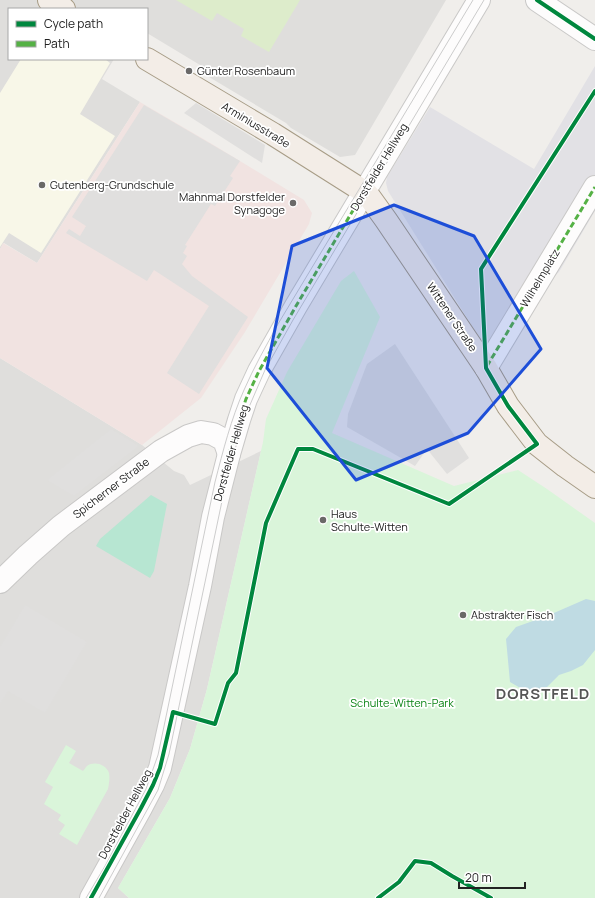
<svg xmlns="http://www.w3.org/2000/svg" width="595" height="898" viewBox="0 0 595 898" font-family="Manrope,sans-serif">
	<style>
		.residential { fill: #dfdedc }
		.commercial { fill: #f1e3e1 }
		.education { fill: #f8f7e8 }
		.grass { fill: #ddeccb }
		.park { fill: #daf5da }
		.pitch { fill: #b7e6d2 }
		.parking { fill: #e0dfde }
		.plaza { fill: #e2e1e5 }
		.water { fill: #bfdbe3 }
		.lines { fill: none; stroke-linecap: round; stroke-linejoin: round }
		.minor-casing { stroke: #c9c8c7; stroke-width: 24 }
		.major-casing { stroke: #a79c86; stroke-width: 24 }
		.minor { stroke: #fdfcfc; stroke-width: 22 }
		.major { stroke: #f3ede7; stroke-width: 22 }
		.tram { stroke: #ccc; stroke-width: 1 }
		.quiet { stroke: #55b145; stroke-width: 3; stroke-dasharray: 6 3; stroke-linecap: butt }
		.cycleway-casing { stroke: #fff; stroke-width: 6 }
		.cycleway { stroke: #00873e; stroke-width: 4 }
		.marked { fill: #1d4ed8; fill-opacity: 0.2; stroke: #1d4ed8; stroke-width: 3; stroke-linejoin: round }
		.poi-dot { fill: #6a6968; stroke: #fff; stroke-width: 1.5 }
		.labels { text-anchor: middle; stroke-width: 3.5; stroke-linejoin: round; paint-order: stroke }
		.poi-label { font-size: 11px; fill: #222; stroke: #fff; text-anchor: start }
		.street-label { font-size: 11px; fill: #222; stroke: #fff }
		.park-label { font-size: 11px; fill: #0c8416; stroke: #fff }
		.district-label { font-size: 15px; font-weight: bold; letter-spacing: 1px; fill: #555; stroke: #fff }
	</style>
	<rect width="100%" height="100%" fill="#f0eeeb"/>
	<!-- residential -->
	<g class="residential">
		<polygon points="0,0 446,0 355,155 340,157 291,128 286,123 209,77 205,68 147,33 147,9 9,9 9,59 114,59 102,79 140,102 37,263 4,243 0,249"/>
		<polygon points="0,358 142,445 174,471 184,475 190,485 261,451 207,689 190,749 170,798 118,888 129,898 0,898"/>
	</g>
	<!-- commercial -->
	<polygon class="commercial" points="140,102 212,144 304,200 312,213 309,224 245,332 201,398 142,445 0,358 0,249 3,243 37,263"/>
	<!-- education -->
	<polygon class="education" points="21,59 105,59 110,63 80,114 115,136 41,253 9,233 0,247 0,93"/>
	<!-- grass -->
	<polygon class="grass" points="176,0 300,0 269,52 241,36 244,29 217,13 212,21"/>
	<!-- park -->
	<g class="park">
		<polygon points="354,271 380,317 332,433 454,486 518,470 547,489 595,523 595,898 129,898 118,888 170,798 190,749 207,689 263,442 266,419 287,372 341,281"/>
		<path d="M 66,745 L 76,751 L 69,763 L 83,771 C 84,770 85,768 87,766 C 94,761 106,764 109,773 C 110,778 109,784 108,789 L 77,845 L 59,834 L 65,825 L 58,820 L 61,815 L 44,804 L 53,787 L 45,782 Z"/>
	</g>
	<!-- pitch -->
	<polygon class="pitch" points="151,495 167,504 154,571 150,578 96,546 100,539"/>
	<!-- parking -->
	<g class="parking">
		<polygon points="196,103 265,145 262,163 184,113"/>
		<polygon points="144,105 240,161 230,176 233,178 215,206 211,204 185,245 187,246 183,253 187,256 182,264 192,276 248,317 199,394 167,373 209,306 154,270 147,281 66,233 69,229 80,236 86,226 72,217"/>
		<polygon points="395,344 469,458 447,474 427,449 415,466 347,427 348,414 367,364"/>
		<polygon points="111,429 139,446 74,496 47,480"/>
		<polygon points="25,605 87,642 45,713 8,691 0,704 0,647"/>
	</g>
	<!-- plaza -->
	<polygon class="plaza" points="595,66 595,211 559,272 549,281 492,358 388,191 386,183 387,177 430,107 534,169"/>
	<!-- water -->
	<polygon class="water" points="586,599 595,601 595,650 583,665 571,671 559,675 547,687 537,691 522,689 510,682 506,639 516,627 547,616"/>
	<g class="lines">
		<!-- minor casing -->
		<g class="minor-casing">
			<g id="minor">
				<polyline points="537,0 595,39"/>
				<polyline points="486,368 595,187"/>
				<polyline points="0,582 28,555 61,526 161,451 188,436 201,432 213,434 224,440 229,454"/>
				<polyline points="91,898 141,808 153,785 160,768 200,586 213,517 229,454 239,420 246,399 259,371 296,306 479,0"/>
			</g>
		</g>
		<!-- major casing -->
		<g class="major-casing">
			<g id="major">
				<polyline points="49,0 64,9"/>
				<polyline points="147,59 273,134 360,189 368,195 386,220 486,368 508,406 537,444 565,466 595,487"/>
			</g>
		</g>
		<!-- minor -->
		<use href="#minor" class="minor"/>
		<!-- major -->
		<use href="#major" class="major"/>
		<!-- tram -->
		<g class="tram">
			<path d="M 86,898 L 105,866 L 146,789 L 158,755 L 215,482 C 223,451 231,419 244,390 C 254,367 266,346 278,324 L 473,0"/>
			<polyline points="99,898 158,790 169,754 226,482 243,421 265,370 293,320 484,0"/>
		</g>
		<!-- quiet -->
		<g class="quiet">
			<polyline points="487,366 595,187"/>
			<polyline points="229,454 239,420 246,399 259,371 296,306 364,192"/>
		</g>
		<!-- cycleway casing -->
		<g class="cycleway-casing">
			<g id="cycleway">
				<polyline points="537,0 595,39"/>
				<polyline points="91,898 141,808 153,785 160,768 173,712 215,724 228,683 236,673 266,523 298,449 313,449 449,504 537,444 508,406 486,368 481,269 595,91"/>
				<polyline points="378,898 399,882 415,861 431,863 452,876 491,898"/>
			</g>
		</g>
		<!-- cycleway -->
		<use href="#cycleway" class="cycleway"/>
	</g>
	<!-- marked area -->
	<path class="marked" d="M 394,205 L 474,236 L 541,349 L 468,433 L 356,480 L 267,368 L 292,246 Z"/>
	<!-- markers -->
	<g class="poi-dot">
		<circle cx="189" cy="71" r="4"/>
		<circle cx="42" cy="185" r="4"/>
		<circle cx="293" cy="203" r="4"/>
		<circle cx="323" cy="520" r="4"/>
		<circle cx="463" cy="615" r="4"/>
	</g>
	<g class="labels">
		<!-- poi labels -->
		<g class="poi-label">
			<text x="197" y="75">Günter Rosenbaum</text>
			<text x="50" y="189">Gutenberg-Grundschule</text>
			<text x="285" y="201" text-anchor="end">Mahnmal Dorstfelder<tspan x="285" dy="13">Synagoge</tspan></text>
			<text x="331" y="518">Haus<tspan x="331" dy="13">Schulte-Witten</tspan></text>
			<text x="471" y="619">Abstrakter Fisch</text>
		</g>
		<!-- street labels -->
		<g class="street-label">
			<text transform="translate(256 125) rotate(31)" y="4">Arminiusstraße</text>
			<text transform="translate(379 167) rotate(-59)" y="4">Dorstfelder Hellweg</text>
			<text transform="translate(540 278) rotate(-59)" y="4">Wilhelmplatz</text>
			<text transform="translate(452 317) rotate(56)" y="4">Wittener Straße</text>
			<text transform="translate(231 453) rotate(-74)" y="4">Dorstfelder Hellweg</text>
			<text transform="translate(111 488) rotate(-37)" y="4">Spicherner Straße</text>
			<text transform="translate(125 814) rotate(-62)" y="4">Dorstfelder Hellweg</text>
		</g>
		<!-- park labels -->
		<g class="park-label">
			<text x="402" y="707">Schulte-Witten-Park</text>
		</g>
		<!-- district labels -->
		<g class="district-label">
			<text x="543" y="699">DORSTFELD</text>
		</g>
	</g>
	<!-- legend -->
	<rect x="8" y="8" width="140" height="52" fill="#ffffff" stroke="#a7a7a7"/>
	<rect x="16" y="21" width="20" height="6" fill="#00873e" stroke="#a7a7a7"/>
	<text x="44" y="28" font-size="12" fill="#222222">Cycle path</text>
	<rect x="16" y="41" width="20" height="6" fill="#55b145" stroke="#a7a7a7"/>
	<text x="44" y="48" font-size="12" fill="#222222">Path</text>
	<!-- scale -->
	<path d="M459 882v6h66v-6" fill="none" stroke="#222222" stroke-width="2"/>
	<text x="465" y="882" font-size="12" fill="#222222" stroke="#ffffff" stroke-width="3" paint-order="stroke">20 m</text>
</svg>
